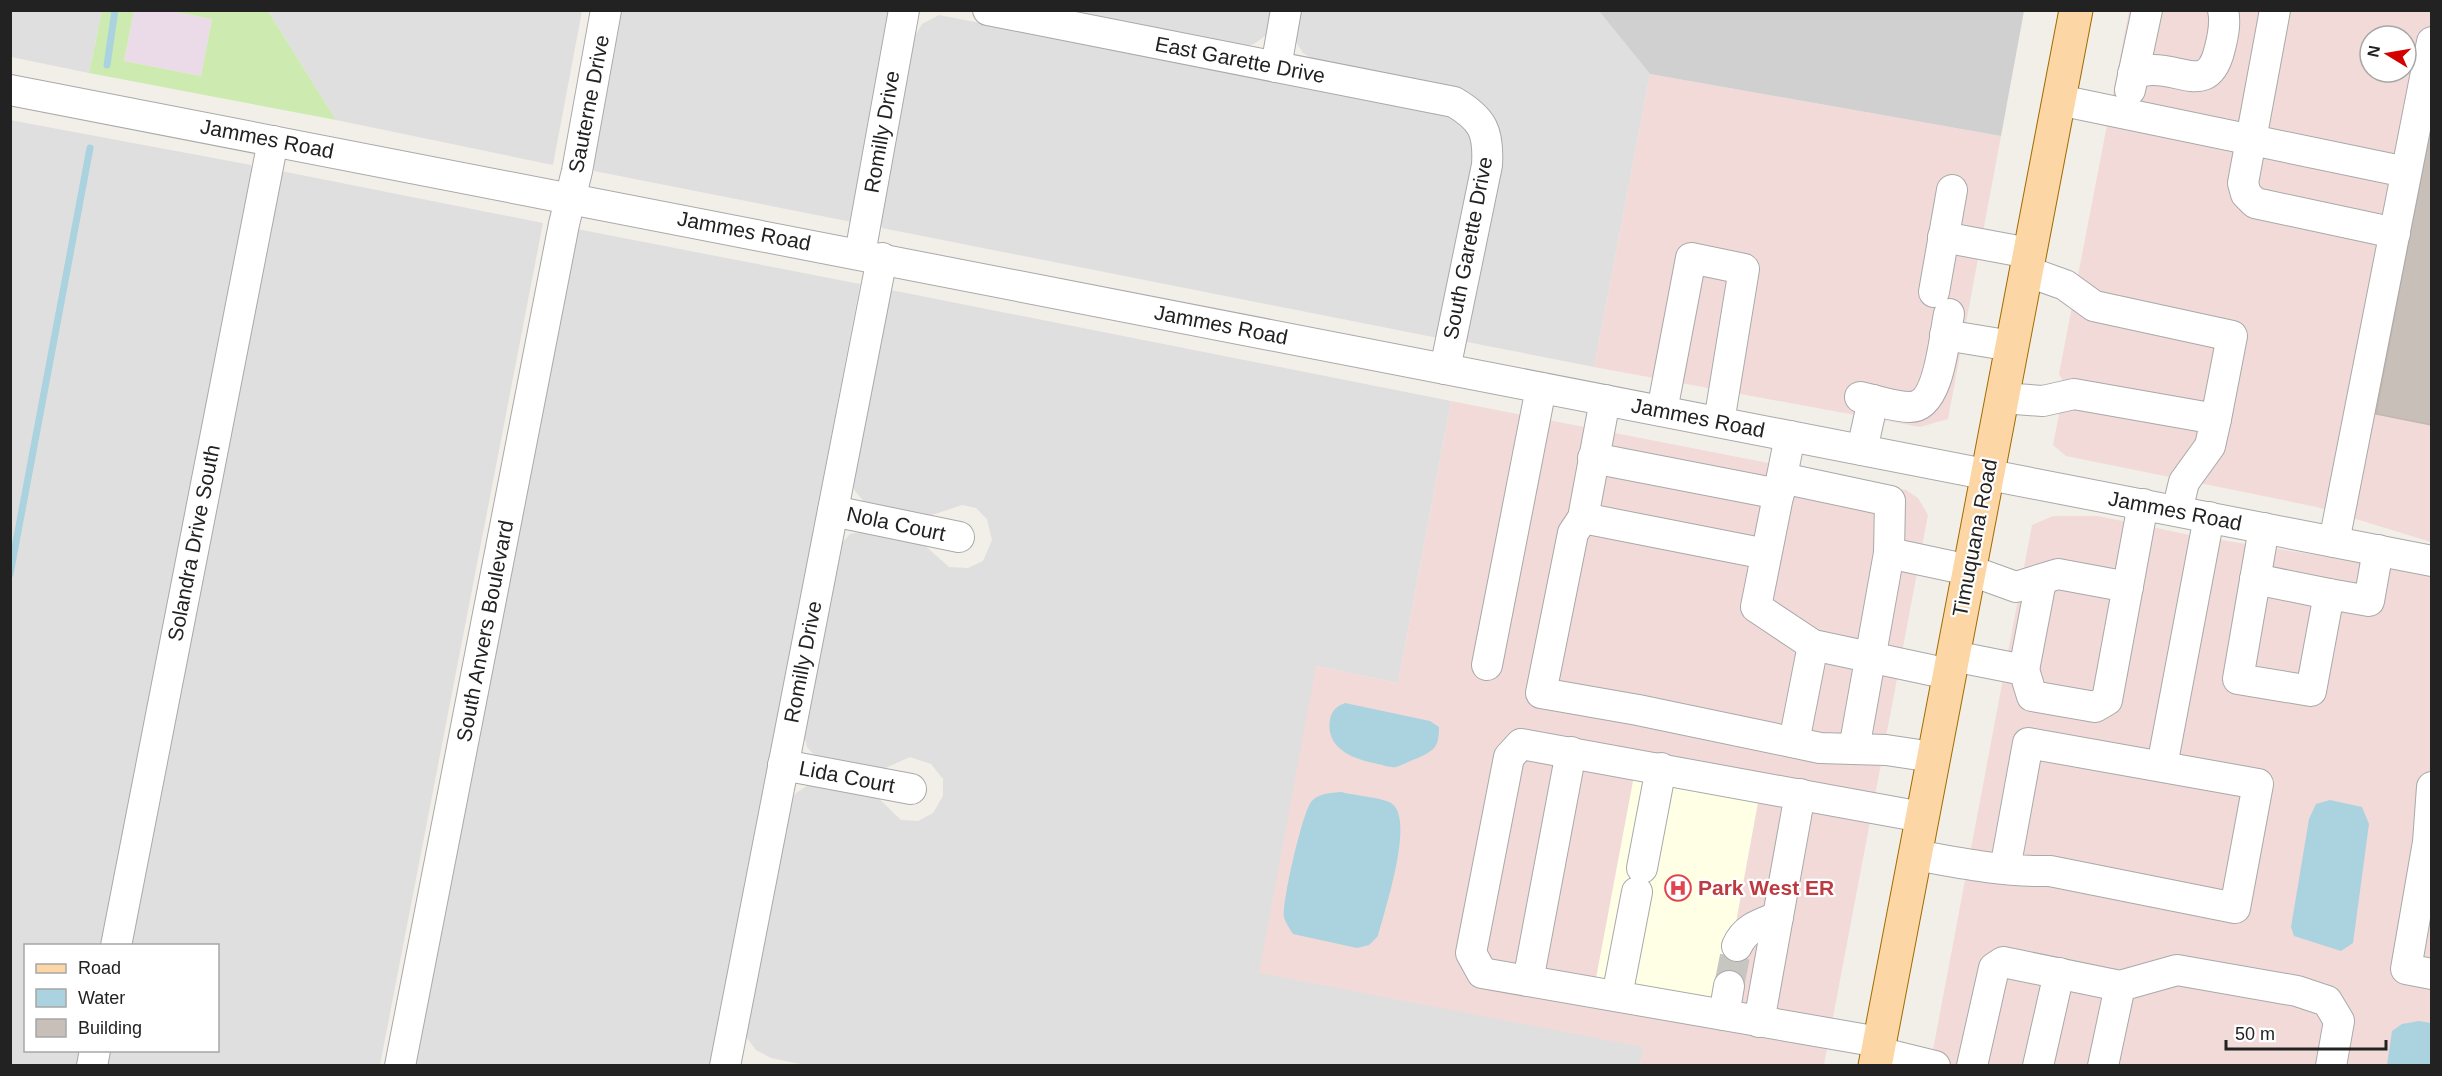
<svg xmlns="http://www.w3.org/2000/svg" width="2442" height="1076" viewBox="0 0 2442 1076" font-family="Helvetica,sans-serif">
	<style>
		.residential { fill: #e0dfdf }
		.commercial { fill: #f2dad9; fill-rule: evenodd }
		.industrial { fill: #ebdbe8 }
		.education { fill: #ffffe5 }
		.religious { fill: #d0d0d0 }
		.grass { fill: #cdebb0 }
		.water { fill: #aad3df }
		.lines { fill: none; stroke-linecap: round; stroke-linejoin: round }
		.stream { stroke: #aad3df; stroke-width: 7 }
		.building { fill: #c7bfb8; stroke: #c4b6ab; stroke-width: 1.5 }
		.minor-tunnel { stroke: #c8c6c1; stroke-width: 30; stroke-dasharray: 30 15; stroke-linecap: butt }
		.minor-casing { stroke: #a9a9a9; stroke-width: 32 }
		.major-casing { stroke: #a06b00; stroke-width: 35 }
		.minor { stroke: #fff; stroke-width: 30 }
		.major { stroke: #fcd6a4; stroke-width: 33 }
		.labels { text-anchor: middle; stroke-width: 4.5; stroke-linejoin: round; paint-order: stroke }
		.street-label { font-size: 21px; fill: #222; stroke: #fff }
		.health-label { font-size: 21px; font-weight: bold; fill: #be3a42; stroke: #fff; text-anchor: start }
	</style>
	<rect width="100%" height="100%" fill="#f2efe9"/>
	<!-- residential -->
	<g class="residential">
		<polygon points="10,11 102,11 89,73 11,57"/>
		<polygon points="268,11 582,11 553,165 336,120"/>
		<polygon points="619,11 892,11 852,222 594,171 591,165"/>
		<polygon points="1056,11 1274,11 1272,24 1265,36 1254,44 1243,47"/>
		<polygon points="1299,11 1599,11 1650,74 1594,367 1467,342 1466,336 1498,129 1486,106 1467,91 1316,61 1303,53 1296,42"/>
		<polygon points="939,15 1444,112 1470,127 1475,158 1438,338 882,228 880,218 915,36 922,24"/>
		<polygon points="10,120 251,165 253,173 103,945 26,946 26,1050 83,1051 80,1065 11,1065"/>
		<polygon points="281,171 543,223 380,1065 103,1066 106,1051 218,1050 218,946 127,945"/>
		<polygon points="577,229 860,284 713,1065 414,1066"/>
		<polygon points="891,290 1451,401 1398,683 1316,666 1644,1047 1640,1065 810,1066 771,1058 756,1050 746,1037 746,1023 789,803 796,793 807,786 818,784 875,795 901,820 918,821 933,813 943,796 943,779 931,764 910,757 881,770 824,759 814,755 807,747 803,731 839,546 850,534 867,531 922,543 949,567 968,568 983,561 992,540 987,519 976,508 962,505 926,517 867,505 855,491 851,479"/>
	</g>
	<!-- commercial -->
	<g class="commercial">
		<path d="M 2129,11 L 2431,11 L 2431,542 L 2317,507 L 2066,456 L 2053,445 L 2065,384 L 2059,374 ZM 2370,36 L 2406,36 L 2406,72 L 2370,72 Z"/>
		<polygon points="1650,74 2001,136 1948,419 1920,427 1594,367"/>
		<polygon points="1451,401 1906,490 1918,498 1928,515 1824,1065 1640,1065 1643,1047 1259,973 1316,666 1398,683"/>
		<polygon points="2053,516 2098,516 2195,536 2431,573 2431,1065 1930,1066 2032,525"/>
	</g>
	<!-- industrial -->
	<polygon class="industrial" points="134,11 171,11 212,19 201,76 124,61"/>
	<!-- education -->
	<polygon class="education" points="1636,765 1761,786 1719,1015 1594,989"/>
	<!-- religious -->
	<polygon class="religious" points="1599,11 2024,11 2001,136 1650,74"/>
	<!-- grass -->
	<polygon class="grass" points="102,11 134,11 124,61 201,76 212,19 171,11 268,11 336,120 89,73"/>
	<!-- water -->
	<g class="water">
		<path d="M 1345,703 L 1430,721 L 1439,727 C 1439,747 1435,750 1418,758 C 1411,760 1403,765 1396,767 C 1391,768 1383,765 1378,764 C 1353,759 1325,749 1330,719 C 1332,710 1337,706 1345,703 Z"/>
		<path d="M 1341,792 C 1352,795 1383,798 1391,803 C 1416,818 1384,912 1378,936 L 1369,945 L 1357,948 L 1293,934 C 1290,929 1285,922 1284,917 C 1282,902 1302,814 1311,802 C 1318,793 1331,793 1341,792 Z"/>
		<polygon points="2330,800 2362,807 2369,824 2353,943 2341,951 2294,936 2291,927 2309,819 2316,804"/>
		<polygon points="2419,1021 2431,1023 2431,1065 2387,1065 2392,1031 2402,1024"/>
	</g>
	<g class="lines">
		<!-- stream -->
		<g class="stream">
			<polyline points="107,65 115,10"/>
			<polyline points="10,574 90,148"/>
		</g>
	</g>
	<!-- building -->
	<polygon class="building" points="2432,118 2432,425 2376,414"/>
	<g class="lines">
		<!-- minor-tunnel -->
		<polyline class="minor-tunnel" points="1729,986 1737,946"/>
		<!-- minor casing -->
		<g class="minor-casing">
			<g id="minor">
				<path d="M 988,10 L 1454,102 C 1483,119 1489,132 1487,165 L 1445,369"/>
				<polyline points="2275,10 2243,183 2246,194 2255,203 2395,233"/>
				<polyline points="1276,67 1286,10"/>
				<path d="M 2133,74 C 2139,72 2146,70 2152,70 C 2184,69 2209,95 2220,48 C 2223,36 2226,23 2223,10"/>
				<polyline points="10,90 2432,561"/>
				<polyline points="2130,90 2147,10"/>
				<polyline points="2059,100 2406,172"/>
				<polyline points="1943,237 2029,253"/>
				<polyline points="860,254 904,10"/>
				<polyline points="1934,292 1952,190"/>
				<polyline points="1945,335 2012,346"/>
				<path d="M 1860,397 C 1876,400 1894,407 1910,407 C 1940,407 1944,337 1949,314"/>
				<polyline points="2002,398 2043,401 2074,394 2216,419 2232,336 2094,306 2065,285 2026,271"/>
				<polyline points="1662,411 1691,258 1744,269 1719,422"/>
				<polyline points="1790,436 1756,607 1813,645 1949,674"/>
				<polyline points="1862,450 1873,400"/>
				<polyline points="1593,458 1779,494"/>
				<polyline points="1782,478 1890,501 1889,553 1854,749"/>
				<polyline points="833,511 959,537"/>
				<polyline points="2177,511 2184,482 2210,446 2216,419"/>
				<polyline points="1583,518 1605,400"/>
				<polyline points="2264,528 2238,679 2311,691 2329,594 2369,601 2378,550"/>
				<polyline points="2334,542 2432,42"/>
				<polyline points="1889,553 1969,570 2016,587 2058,574 2128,587"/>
				<polyline points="1766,554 1583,518 1573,533 1541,693 1638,710 1820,748 1886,750 1933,757"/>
				<polyline points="2255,579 2329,594"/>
				<polyline points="1953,656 2024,670 2032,696 2095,707 2107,700 2143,504"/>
				<polyline points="1487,665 1541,388"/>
				<polyline points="2024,670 2041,581"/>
				<polyline points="1794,742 1813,645"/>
				<polyline points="783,765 911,789"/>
				<polyline points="2162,766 2209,517"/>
				<polyline points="2432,787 2428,842 2406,969 2432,974"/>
				<path d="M 1915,855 C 1959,863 2004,872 2050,871 L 2235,908 L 2258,784 L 2028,743 L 2005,869"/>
				<polyline points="1642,868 1661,768"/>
				<polyline points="116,946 273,141"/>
				<path d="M 1737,946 C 1745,928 1760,924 1778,917"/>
				<polyline points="1528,981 1571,752"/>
				<polyline points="1617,996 1637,892"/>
				<polyline points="1724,1015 1729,986"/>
				<polyline points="1759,1022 1800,794"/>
				<polyline points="1879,1042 1482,973 1471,953 1509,757 1521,744 1922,817"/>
				<polyline points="1878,1052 1935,1066"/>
				<polyline points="92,1066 95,1050"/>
				<polyline points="400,1066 564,224 577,171 606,10"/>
				<polyline points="725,1066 882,258"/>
				<polyline points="1972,1066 1994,968 2003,962 2120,986 2177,970 2297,991 2327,1001 2339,1021 2331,1066"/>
				<polyline points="2038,1066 2059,973"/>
				<polyline points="2103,1066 2120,986"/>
			</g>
		</g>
		<!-- major casing -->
		<g class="major-casing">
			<polyline id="major" points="1875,1066 2076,10"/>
		</g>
		<!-- minor -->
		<use href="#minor" class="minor"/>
		<!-- major -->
		<use href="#major" class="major"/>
	</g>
	<!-- icons -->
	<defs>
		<g id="hospital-ring" transform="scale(1.35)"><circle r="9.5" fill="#fff" stroke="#e0444e" stroke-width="1.5"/><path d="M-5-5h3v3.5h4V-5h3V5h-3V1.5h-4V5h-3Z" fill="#e0444e"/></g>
	</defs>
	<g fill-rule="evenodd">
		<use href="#hospital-ring" x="1678" y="888"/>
	</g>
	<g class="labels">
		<!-- street labels -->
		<g class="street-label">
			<text transform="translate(1240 60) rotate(11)" y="7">East Garette Drive</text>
			<text transform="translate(589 104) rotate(-79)" y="7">Sauterne Drive</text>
			<text transform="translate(882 132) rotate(-80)" y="7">Romilly Drive</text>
			<text transform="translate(267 139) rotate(11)" y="7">Jammes Road</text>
			<text transform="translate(744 231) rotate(11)" y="7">Jammes Road</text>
			<text transform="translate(1468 248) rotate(-79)" y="7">South Garette Drive</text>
			<text transform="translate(1221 325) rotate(11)" y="7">Jammes Road</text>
			<text transform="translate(1698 418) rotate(11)" y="7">Jammes Road</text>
			<text transform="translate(2175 511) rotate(11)" y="7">Jammes Road</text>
			<text transform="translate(896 524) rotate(12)" y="7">Nola Court</text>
			<text transform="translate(1975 538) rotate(-79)" y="7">Timuquana Road</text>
			<text transform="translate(194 543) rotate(-79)" y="7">Solandra Drive South</text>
			<text transform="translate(485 631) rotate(-79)" y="7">South Anvers Boulevard</text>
			<text transform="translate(803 662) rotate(-79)" y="7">Romilly Drive</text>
			<text transform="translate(847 777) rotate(11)" y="7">Lida Court</text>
		</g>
		<!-- health labels -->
		<g class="health-label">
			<text x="1698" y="895">Park West ER</text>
		</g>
	</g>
	<!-- border -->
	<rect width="2442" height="1076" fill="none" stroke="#222222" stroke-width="24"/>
	<!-- legend -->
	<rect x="24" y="944" width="195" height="108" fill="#ffffff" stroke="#a7a7a7" stroke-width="1.5"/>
	<rect x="36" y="964" width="30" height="9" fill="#fcd6a4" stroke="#a7a7a7" stroke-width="1.5"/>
	<text x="78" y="974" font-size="18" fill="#222222">Road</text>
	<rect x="36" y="989" width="30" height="18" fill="#aad3df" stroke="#a7a7a7" stroke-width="1.5"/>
	<text x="78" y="1004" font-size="18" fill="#222222">Water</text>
	<rect x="36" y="1019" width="30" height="18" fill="#c7bfb8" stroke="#a7a7a7" stroke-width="1.5"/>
	<text x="78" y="1034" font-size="18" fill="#222222">Building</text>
	<!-- north arrow -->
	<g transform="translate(2388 54) rotate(281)"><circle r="28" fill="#ffffff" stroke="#a7a7a7" stroke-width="1.5"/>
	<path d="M0-4.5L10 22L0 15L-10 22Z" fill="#d40000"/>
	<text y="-9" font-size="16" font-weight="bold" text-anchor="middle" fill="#222222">N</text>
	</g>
	<!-- scale -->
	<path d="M2226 1040v9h160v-9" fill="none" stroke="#222222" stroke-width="3"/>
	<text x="2235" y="1040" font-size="18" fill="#222222" stroke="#ffffff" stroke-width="4.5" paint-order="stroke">50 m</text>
</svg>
